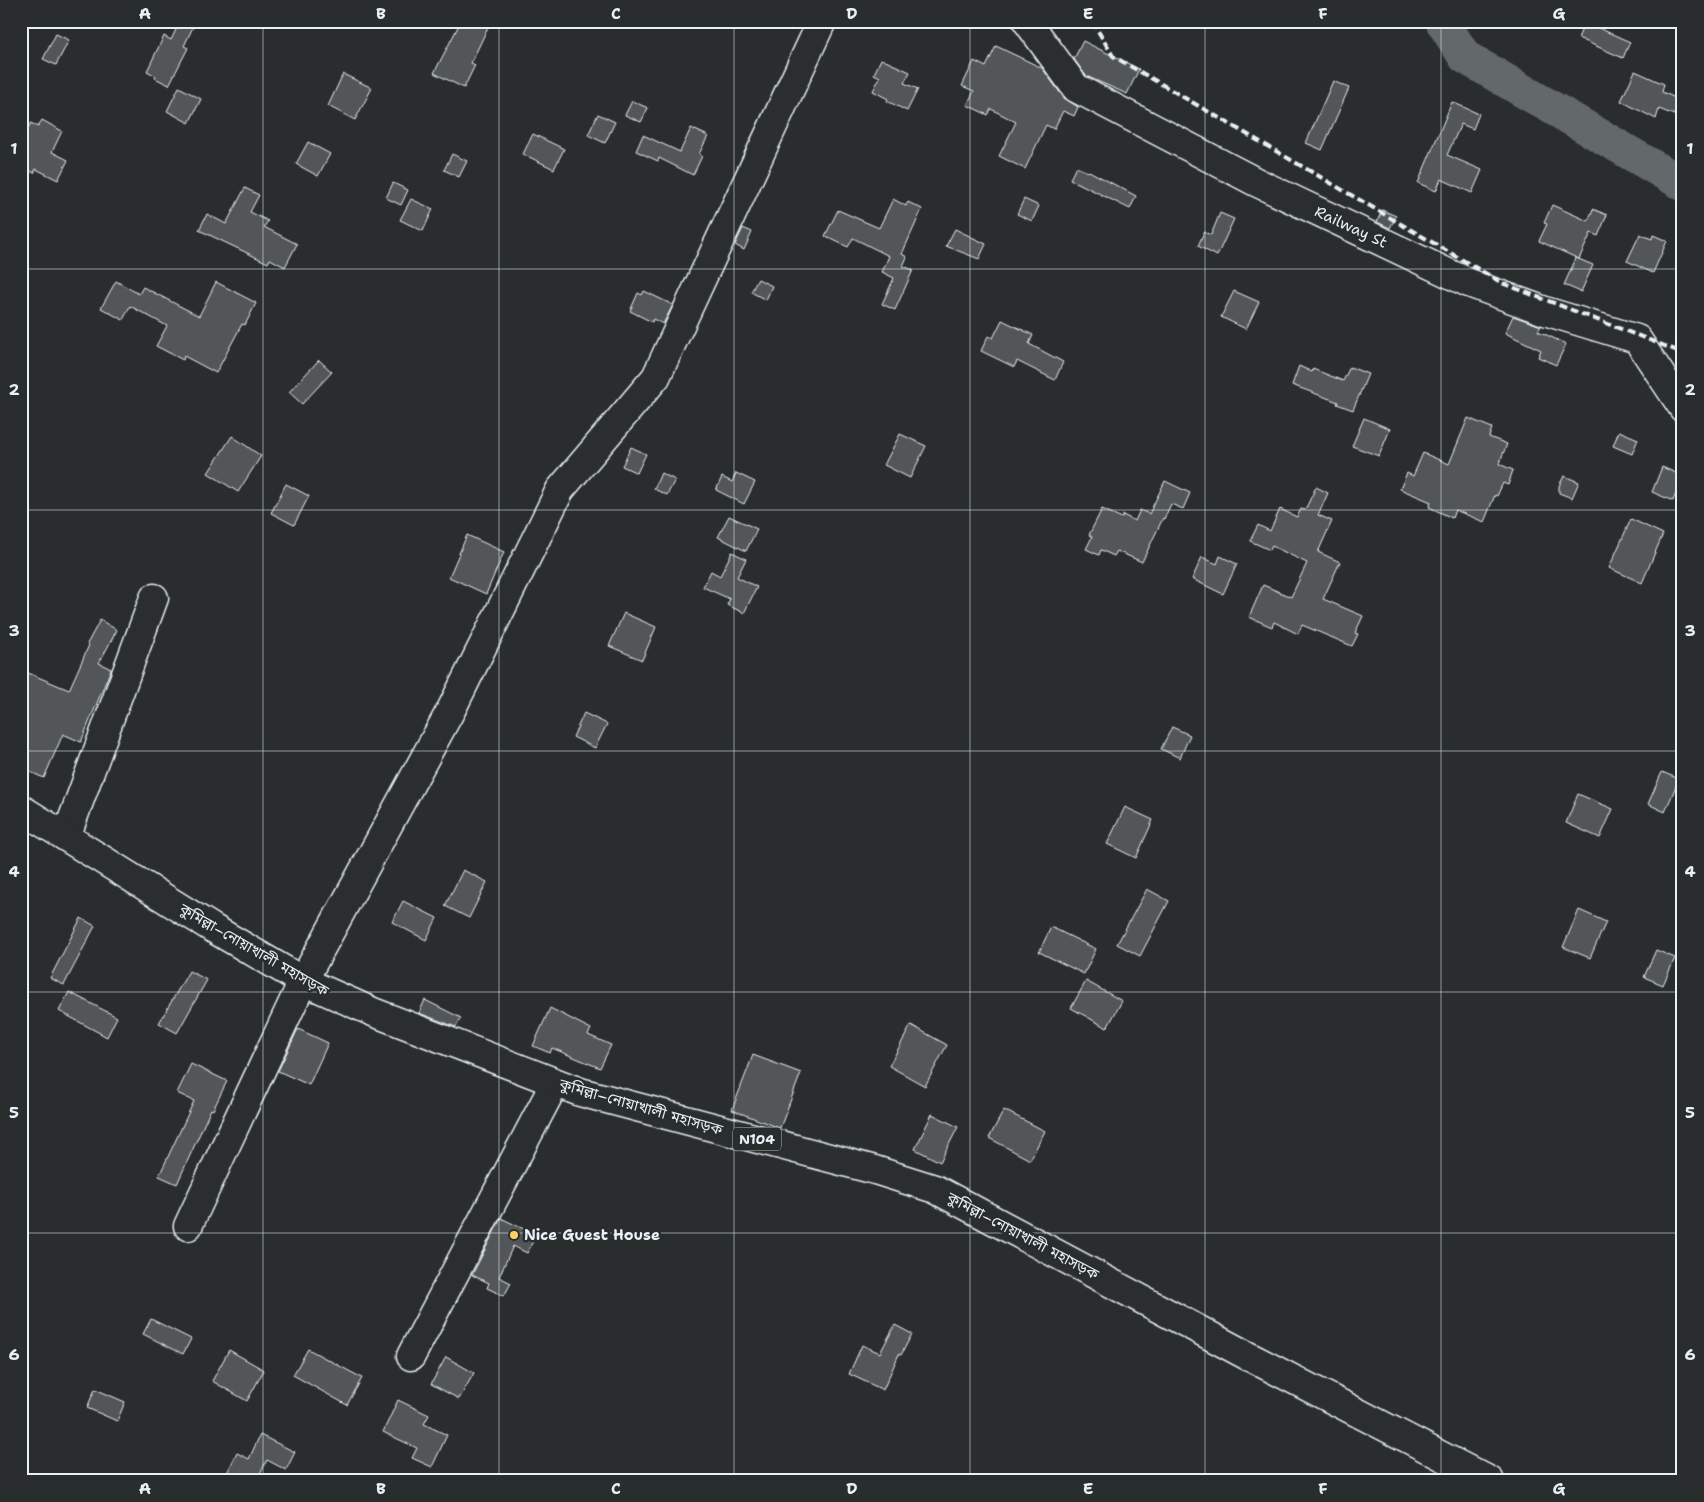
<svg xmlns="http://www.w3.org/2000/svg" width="1704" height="1502" viewBox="0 0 1704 1502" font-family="'Shantell Sans','Noto Sans Bengali',sans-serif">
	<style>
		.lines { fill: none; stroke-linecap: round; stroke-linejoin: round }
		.river { stroke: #63686b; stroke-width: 34 }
		.building { fill: #535759; stroke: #e8f1f8 }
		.minor-casing { stroke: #e8f1f8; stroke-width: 31 }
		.highway-casing { stroke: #e8f1f8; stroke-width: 31 }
		.minor { stroke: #2a2d2e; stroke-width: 28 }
		.highway { stroke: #2a2d2e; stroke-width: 28 }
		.rail { stroke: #e8f1f8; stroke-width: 4; stroke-dasharray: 8 4; stroke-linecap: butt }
		.grid { fill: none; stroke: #e8f1f8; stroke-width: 1; stroke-opacity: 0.55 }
		.poi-dot { fill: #ffd166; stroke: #2a2d2e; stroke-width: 2 }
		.labels { text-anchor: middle; stroke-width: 5; stroke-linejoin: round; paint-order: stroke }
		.shield { fill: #2a2d2e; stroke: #afb6bb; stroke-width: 1 }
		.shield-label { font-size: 14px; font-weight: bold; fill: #e8f1f8 }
		.street-label { font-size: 15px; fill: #e8f1f8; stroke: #2a2d2e }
		.poi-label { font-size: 15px; font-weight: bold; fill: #e8f1f8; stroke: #2a2d2e; text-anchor: start }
		.neatline { fill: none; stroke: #e8f1f8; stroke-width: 2 }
		.grid-label { font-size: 16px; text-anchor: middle; font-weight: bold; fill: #e8f1f8 }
	</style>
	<rect width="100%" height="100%" fill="#2a2d2e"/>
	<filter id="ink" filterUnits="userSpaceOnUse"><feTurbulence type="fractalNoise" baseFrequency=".02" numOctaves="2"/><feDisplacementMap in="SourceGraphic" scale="10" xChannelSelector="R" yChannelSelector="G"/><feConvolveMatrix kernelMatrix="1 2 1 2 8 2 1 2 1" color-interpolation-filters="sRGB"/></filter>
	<g filter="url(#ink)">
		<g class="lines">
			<!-- river -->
			<polyline class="river" points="1442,21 1465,57 1683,184"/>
		</g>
		<!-- building -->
		<g class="building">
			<polygon points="180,21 193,27 184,46 188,48 169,85 155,78 156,76 147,71 164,36 171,40"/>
			<polygon points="461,21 491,21 471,63 475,65 464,88 434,73"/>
			<polygon points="1585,22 1630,42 1623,58 1578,38"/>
			<polygon points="56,34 69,40 56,65 43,59"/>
			<polygon points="1083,41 1139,69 1127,94 1086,76 1074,59"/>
			<polygon points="996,46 1042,68 1064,98 1078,107 1074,116 1063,111 1054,129 1046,125 1025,169 999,156 1016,122 991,109 988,115 967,105 974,91 962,86 974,61 986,67"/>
			<polygon points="881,59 910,72 904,83 918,89 907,111 887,101 888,99 873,91 880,77 874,74"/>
			<polygon points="1635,71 1664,84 1662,92 1680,100 1674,115 1659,109 1656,119 1621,101"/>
			<polygon points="343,74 372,88 355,120 328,106"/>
			<polygon points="1333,81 1349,88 1322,150 1306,143"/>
			<polygon points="179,87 201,99 189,123 167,111"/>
			<polygon points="632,101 648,108 641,122 625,115"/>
			<polygon points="1452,102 1479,114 1473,129 1461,124 1447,155 1482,170 1472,193 1441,179 1436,191 1418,183"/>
			<polygon points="598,114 615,122 605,143 588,135"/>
			<polygon points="42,120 62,131 52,152 68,160 58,180 36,169 34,173 21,166 21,142 31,123 38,127"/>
			<polygon points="691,128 708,136 699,154 702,156 693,175 659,158 658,161 636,151 643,135 680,152"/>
			<polygon points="533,134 564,149 554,169 523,154"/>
			<polygon points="308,142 330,154 318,176 296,164"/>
			<polygon points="452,154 467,161 459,177 444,170"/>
			<polygon points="1076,167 1088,172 1089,171 1136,196 1130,209 1070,179"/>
			<polygon points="393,183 408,190 401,205 386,198"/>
			<polygon points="245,188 259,195 250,212 268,221 264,227 297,244 285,267 270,259 268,263 199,230 207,214 226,224"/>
			<polygon points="411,199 433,209 423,231 400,220"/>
			<polygon points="893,199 906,206 908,202 922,209 902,254 907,257 903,266 913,270 895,310 882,304 894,278 882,272 889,256 853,238 848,247 825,236 838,210 879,228"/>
			<polygon points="1024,199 1039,206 1032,221 1017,214"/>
			<polygon points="1552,205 1588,221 1593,209 1607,215 1598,236 1591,233 1579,259 1539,241 1547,224 1544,223"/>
			<polygon points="1382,210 1396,216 1390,228 1377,222"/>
			<polygon points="1220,213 1234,219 1217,256 1198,246 1204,232 1211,235"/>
			<polygon points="743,228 752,232 744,250 735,245"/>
			<polygon points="955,229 986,244 979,259 946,246"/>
			<polygon points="1640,234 1652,239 1653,235 1667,241 1653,273 1627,261"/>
			<polygon points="1576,258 1593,265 1581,292 1564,285"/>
			<polygon points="758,279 772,286 766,300 751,292"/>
			<polygon points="116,281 139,294 143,287 199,316 216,282 256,303 245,325 242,324 216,373 184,356 183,360 156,346 167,326 130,306 123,320 101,308"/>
			<polygon points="644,291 673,305 663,324 653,319 652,322 630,311 638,293 642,295"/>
			<polygon points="1234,291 1259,302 1246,329 1221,317"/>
			<polygon points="1513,316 1541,326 1538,331 1566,344 1556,365 1538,357 1541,350 1505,333"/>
			<polygon points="1002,320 1033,335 1029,344 1063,362 1055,380 1017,361 1014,367 981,351 988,336 993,338"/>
			<polygon points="319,360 332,372 302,404 289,392"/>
			<polygon points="1299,366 1312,372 1313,369 1343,381 1350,367 1368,374 1353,410 1337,404 1338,402 1292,385"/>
			<polygon points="1364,418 1390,429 1379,456 1352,446"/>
			<polygon points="1468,418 1492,428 1489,437 1507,444 1499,464 1513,470 1508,485 1503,483 1497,496 1495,495 1484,522 1455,510 1452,518 1429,507 1431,502 1400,489 1407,473 1413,476 1423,453 1449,464"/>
			<polygon points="1619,431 1638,439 1632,454 1613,446"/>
			<polygon points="900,434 926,446 910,478 884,465"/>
			<polygon points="232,436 261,456 238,492 208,473"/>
			<polygon points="631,447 646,454 637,473 622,466"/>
			<polygon points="1662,467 1683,476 1673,501 1652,492"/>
			<polygon points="661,473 675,480 667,495 654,489"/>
			<polygon points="736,473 755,482 744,504 716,490 722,477 732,482"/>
			<polygon points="1564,476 1579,482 1572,498 1559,493 1559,486"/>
			<polygon points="1165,481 1190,493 1183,509 1171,504 1164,519 1163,518 1142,562 1117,551 1114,556 1101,550 1099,555 1086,549 1092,537 1089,535 1102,509 1122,518 1123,515 1135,521 1140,510 1149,514"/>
			<polygon points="286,484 309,496 294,525 271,513"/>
			<polygon points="1316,487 1328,493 1318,515 1332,521 1318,552 1340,562 1323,599 1363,616 1355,633 1358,634 1352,646 1302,625 1298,634 1274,622 1272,627 1249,617 1263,585 1291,597 1307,563 1272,546 1270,550 1250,541 1258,525 1270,531 1280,509 1297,517 1301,509 1305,510"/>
			<polygon points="729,516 757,529 746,551 718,537"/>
			<polygon points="1631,519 1663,534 1642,583 1609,568"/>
			<polygon points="467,535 504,552 486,594 449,577"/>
			<polygon points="732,552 746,559 737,577 757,587 744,613 727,605 730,599 703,587 711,571 720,576"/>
			<polygon points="1220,556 1237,564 1223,594 1192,579 1202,557 1217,564"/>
			<polygon points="624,613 656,627 642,660 609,646"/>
			<polygon points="100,620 117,630 99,663 111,669 81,742 63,734 44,778 21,768 21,670 69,690 89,645 87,644"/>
			<polygon points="584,713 607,724 595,748 573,737"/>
			<polygon points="1172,727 1190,735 1180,758 1161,749"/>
			<polygon points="1662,772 1679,779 1665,812 1648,804"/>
			<polygon points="1578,794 1613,809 1600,838 1566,823"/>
			<polygon points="1125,807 1153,820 1136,858 1107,844"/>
			<polygon points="463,870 487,882 469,918 445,906"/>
			<polygon points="1147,889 1169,901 1140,956 1117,944"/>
			<polygon points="403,901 437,918 426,940 392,922"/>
			<polygon points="1579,910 1606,922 1590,958 1563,947"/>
			<polygon points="81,918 95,926 64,985 50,978"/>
			<polygon points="1051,927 1096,949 1084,974 1039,952"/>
			<polygon points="1656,950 1675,958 1663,985 1644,977"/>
			<polygon points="189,971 207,980 177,1033 159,1023"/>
			<polygon points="1086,981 1122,1001 1107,1028 1071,1008"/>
			<polygon points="69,992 117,1017 107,1037 59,1011"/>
			<polygon points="425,1000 461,1018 456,1027 419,1013"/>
			<polygon points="550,1008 591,1029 588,1035 611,1045 600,1068 552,1048 550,1053 533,1046"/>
			<polygon points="911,1025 947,1045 925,1086 889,1066"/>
			<polygon points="298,1029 328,1043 309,1085 278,1071"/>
			<polygon points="753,1055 801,1073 780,1128 732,1110"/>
			<polygon points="191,1064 227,1081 213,1110 211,1109 177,1184 159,1176 194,1101 177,1093"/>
			<polygon points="1004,1110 1045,1131 1030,1160 989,1138"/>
			<polygon points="932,1114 958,1127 940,1162 915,1149"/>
			<polygon points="501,1218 536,1235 527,1253 513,1246 499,1277 511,1283 504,1296 487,1288 489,1283 472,1275"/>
			<polygon points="151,1319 191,1339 183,1354 143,1334"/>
			<polygon points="895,1325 912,1334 901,1355 899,1354 883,1390 849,1374 862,1345 880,1353"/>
			<polygon points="308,1349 362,1378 347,1405 293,1375"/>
			<polygon points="229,1350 264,1370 247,1401 212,1381"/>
			<polygon points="446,1357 474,1373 459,1399 431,1384"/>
			<polygon points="95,1389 125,1402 117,1421 87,1408"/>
			<polygon points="398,1400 429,1415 424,1424 447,1435 432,1467 412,1458 417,1448 383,1432"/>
			<polygon points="260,1435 295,1452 286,1470 267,1460 256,1481 223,1481 237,1453 249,1459"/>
		</g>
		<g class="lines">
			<!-- minor casing -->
			<g class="minor-casing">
				<g id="minor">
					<polyline points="1027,21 1076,88 1256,182 1469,283 1545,311 1637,339 1683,408"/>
					<polyline points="66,837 154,598"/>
					<polyline points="188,1226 303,981 452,708 560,490 656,377 822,21"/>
					<polyline points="411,1356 555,1083"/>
				</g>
			</g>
			<!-- highway casing -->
			<g class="highway-casing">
				<polyline id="highway" points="21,809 214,929 303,981 373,1012 580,1092 875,1170 935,1189 1246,1355 1490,1481"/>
			</g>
			<!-- minor -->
			<use href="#minor" class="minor"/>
			<!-- highway -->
			<use href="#highway" class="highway"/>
			<!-- rail -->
			<polyline class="rail" points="1092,21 1113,56 1502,283 1683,353"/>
		</g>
	</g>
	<!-- grid -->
	<path class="grid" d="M 263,21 L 263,1481M 499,21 L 499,1481M 734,21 L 734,1481M 970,21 L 970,1481M 1205,21 L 1205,1481M 1441,21 L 1441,1481M 21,269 L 1683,269M 21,510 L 1683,510M 21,751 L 1683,751M 21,992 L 1683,992M 21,1233 L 1683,1233"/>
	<!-- markers -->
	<circle class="poi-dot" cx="514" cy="1235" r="5"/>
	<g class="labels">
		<!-- shield labels -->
		<rect class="shield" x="733" y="1127.5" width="48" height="23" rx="4"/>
		<g class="shield-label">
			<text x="757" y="1144">N104</text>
		</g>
		<!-- street labels -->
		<g class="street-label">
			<text transform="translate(1351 227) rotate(25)" y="5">Railway St</text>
			<text transform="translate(254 950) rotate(30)" y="5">কুমিল্লা–নোয়াখালী মহাসড়ক</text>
			<text transform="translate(641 1107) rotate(16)" y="5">কুমিল্লা–নোয়াখালী মহাসড়ক</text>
			<text transform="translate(1023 1236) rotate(28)" y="5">কুমিল্লা–নোয়াখালী মহাসড়ক</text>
		</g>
		<!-- poi labels -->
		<g class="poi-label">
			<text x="524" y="1240">Nice Guest House</text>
		</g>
	</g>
	<!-- margin -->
	<rect width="1704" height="1502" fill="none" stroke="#2a2d2e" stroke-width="55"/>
	<rect x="28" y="28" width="1648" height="1446" class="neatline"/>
	<g class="grid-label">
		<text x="145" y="19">A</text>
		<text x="381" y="19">B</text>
		<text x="616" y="19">C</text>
		<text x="852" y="19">D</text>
		<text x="1088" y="19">E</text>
		<text x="1323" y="19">F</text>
		<text x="1559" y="19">G</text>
		<text x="14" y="154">1</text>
		<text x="1690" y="154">1</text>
		<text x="14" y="395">2</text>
		<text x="1690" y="395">2</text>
		<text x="14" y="636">3</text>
		<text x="1690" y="636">3</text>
		<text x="14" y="877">4</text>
		<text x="1690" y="877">4</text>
		<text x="14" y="1118">5</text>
		<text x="1690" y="1118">5</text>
		<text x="14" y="1360">6</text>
		<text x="1690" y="1360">6</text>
		<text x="145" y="1494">A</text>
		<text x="381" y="1494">B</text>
		<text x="616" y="1494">C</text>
		<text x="852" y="1494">D</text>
		<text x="1088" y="1494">E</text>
		<text x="1323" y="1494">F</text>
		<text x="1559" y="1494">G</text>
	</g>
</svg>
